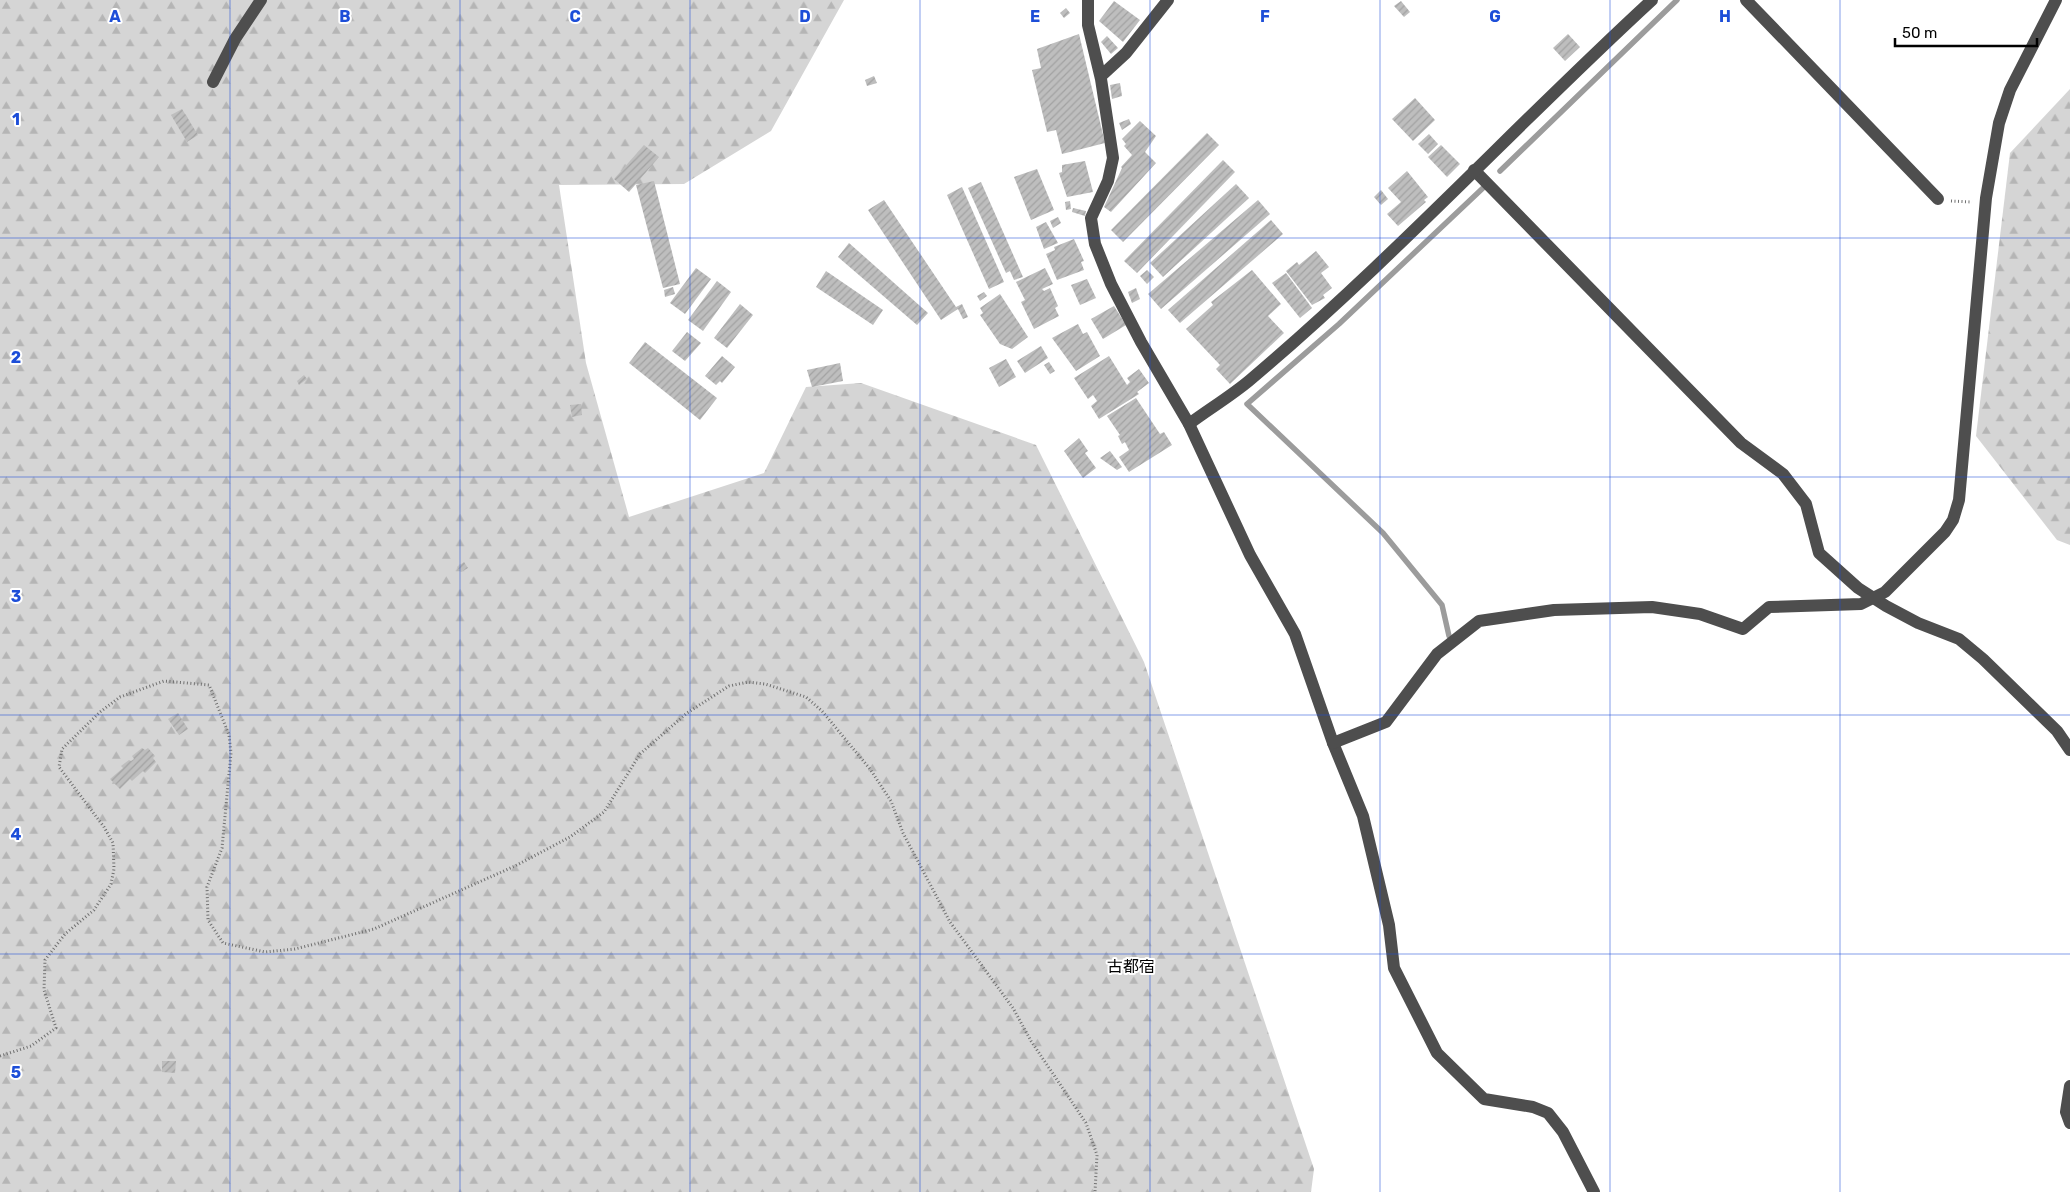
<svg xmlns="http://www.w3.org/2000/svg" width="2070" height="1192" viewBox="0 0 2070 1192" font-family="Rubik,'Noto Sans JP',sans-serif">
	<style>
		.forest { fill: url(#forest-firs) }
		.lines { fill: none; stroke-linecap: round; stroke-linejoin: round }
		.stream { stroke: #9c9c9c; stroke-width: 5.5 }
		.building { fill: url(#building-hatch) }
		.path { stroke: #707070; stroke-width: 3; stroke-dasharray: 1 2.5; stroke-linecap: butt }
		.minor { stroke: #4e4e4e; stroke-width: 12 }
		.grid { fill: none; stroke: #1d4ed8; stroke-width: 1; stroke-opacity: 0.55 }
		.labels { text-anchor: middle; stroke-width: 4; stroke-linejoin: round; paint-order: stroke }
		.neighbourhood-label { font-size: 16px; fill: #000; stroke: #fff }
		.grid-label { font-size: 16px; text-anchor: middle; font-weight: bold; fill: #1d4ed8; stroke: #fff; stroke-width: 4; stroke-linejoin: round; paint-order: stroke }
	</style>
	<defs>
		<pattern id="forest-firs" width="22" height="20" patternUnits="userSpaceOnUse" patternTransform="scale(1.25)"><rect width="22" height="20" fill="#d5d5d5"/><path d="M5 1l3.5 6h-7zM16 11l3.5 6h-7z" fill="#b5b5b5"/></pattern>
		<pattern id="building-hatch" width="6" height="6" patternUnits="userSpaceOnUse" patternTransform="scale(1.25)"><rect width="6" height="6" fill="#bebebe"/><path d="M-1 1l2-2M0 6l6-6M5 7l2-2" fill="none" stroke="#a2a2a2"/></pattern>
	</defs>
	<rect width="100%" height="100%" fill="#fff"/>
	<!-- forest -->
	<g class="forest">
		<polygon points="0,0 844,0 771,131 684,184 559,185 586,363 629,517 764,473 806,387 861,383 1036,445 1144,662 1314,1169 1311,1192 0,1192"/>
		<polygon points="2070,89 2070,545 2057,540 1976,436 2010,153"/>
	</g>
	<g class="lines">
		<!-- stream -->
		<g class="stream">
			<polyline points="1500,171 1677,0"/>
			<polyline points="1449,636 1442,605 1383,533 1247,404 1339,324 1483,188"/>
		</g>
	</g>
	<!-- building -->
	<g class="building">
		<polygon points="1114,1 1140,20 1123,42 1099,21"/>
		<polygon points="1401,1 1410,12 1404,17 1394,6"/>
		<polygon points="1066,8 1070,13 1064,18 1060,13"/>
		<polygon points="1079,34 1105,143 1062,154 1056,130 1047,132 1032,70 1041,68 1037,49"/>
		<polygon points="1568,34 1580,47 1565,61 1553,48"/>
		<polygon points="1107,36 1118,48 1111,54 1101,42"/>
		<polygon points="874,76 877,83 867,86 865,80"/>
		<polygon points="1120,83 1122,96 1112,99 1110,85"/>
		<polygon points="1415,98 1435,120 1413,141 1392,119"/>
		<polygon points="182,109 198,135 187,142 171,115"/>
		<polygon points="1129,119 1131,124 1122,130 1119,123"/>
		<polygon points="1140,121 1156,136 1145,152 1156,163 1111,212 1104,207 1122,168 1121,167 1132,155 1124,146 1126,144 1122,139"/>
		<polygon points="1207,133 1219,145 1123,242 1111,230"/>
		<polygon points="1429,134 1438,144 1428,154 1418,144"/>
		<polygon points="644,145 659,157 629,192 614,179"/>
		<polygon points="1441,145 1460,164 1447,177 1428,157"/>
		<polygon points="1223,160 1235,172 1137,273 1124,261"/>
		<polygon points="1085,161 1093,192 1067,197 1059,173 1062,172 1062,165"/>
		<polygon points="1037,169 1054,210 1031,220 1014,177"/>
		<polygon points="1407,171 1428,197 1424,200 1426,202 1398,226 1387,214 1401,202 1388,188"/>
		<polygon points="654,181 680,284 663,288 636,185"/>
		<polygon points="981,182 1023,277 1014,280 1010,271 1006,273 968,188"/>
		<polygon points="1236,184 1249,198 1163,277 1150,263"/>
		<polygon points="962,187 1004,282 989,289 947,195"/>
		<polygon points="1381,190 1388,199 1381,205 1374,197"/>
		<polygon points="884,200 956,307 962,304 968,317 963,319 958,309 941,320 868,210"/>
		<polygon points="1258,200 1270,214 1161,309 1148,294"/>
		<polygon points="1070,201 1071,209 1066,210 1065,202"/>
		<polygon points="1073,208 1086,211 1085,216 1072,212"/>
		<polygon points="1058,217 1061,223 1053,228 1050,221"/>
		<polygon points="1271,220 1283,234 1180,323 1168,310"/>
		<polygon points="1046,222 1058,243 1044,249 1036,227"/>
		<polygon points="1074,239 1084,261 1081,262 1084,270 1057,280 1046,254 1055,250 1054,247"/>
		<polygon points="849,243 928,313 917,325 838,257"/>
		<polygon points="1316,251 1329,267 1321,273 1332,288 1323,295 1325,298 1312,305 1286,271 1297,262 1299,265"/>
		<polygon points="696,268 711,279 685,314 670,303"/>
		<polygon points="1045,268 1053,284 1042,289 1044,291 1050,288 1058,306 1055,308 1059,316 1034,329 1021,302 1025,300 1016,282"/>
		<polygon points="1147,270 1154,277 1147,284 1140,276"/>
		<polygon points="1252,270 1281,304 1268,316 1284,333 1230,384 1216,369 1220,365 1186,329 1213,305 1211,302"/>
		<polygon points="826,271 883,310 873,325 816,287"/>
		<polygon points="1286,273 1312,308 1300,318 1272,283"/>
		<polygon points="1087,279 1096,298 1080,305 1071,285"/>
		<polygon points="717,281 731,292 703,331 688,320"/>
		<polygon points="673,287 675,294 665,297 664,290"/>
		<polygon points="1136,288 1140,299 1132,303 1128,292"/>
		<polygon points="984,292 987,296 980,301 977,296"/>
		<polygon points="1000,294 1028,337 1012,349 1000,344 980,315 983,313 980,308"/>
		<polygon points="740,304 753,315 727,348 714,338"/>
		<polygon points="1114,306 1126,325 1103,339 1091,319"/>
		<polygon points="1078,324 1083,334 1087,332 1100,356 1076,371 1052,338"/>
		<polygon points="687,332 701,343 685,361 672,351"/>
		<polygon points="645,342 717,398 700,420 629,363"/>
		<polygon points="1041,346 1048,358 1025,373 1017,361"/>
		<polygon points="722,356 735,367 722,383 720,381 716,385 705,376"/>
		<polygon points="1109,356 1127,385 1130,382 1127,378 1139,369 1149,383 1137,392 1139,394 1099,419 1091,406 1097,401 1093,395 1088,399 1074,378"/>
		<polygon points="1006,359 1016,377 999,387 989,368"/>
		<polygon points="1049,362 1055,371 1050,374 1044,365"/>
		<polygon points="840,363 843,381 812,387 807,370"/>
		<polygon points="304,375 307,379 299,385 297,381"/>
		<polygon points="1136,398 1160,434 1164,432 1172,445 1129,472 1119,457 1129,450 1125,442 1122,444 1118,436 1120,435 1107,416"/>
		<polygon points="581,404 582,415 572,417 570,405"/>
		<polygon points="1079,438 1088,451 1085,453 1096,468 1083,478 1064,451"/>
		<polygon points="1110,451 1122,467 1117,470 1100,458"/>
		<polygon points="464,562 468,568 461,572 457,567"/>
		<polygon points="178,713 188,729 179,735 168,719"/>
		<polygon points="142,748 145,750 148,748 155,756 153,758 156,762 145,773 143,771 132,781 130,779 120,789 110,779 123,768 121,766 129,760 131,761 134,759 132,756"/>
		<polygon points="162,1061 176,1061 175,1073 162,1072"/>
	</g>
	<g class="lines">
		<!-- path -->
		<g class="path">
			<polyline points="1951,201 1972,202"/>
			<polyline points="0,1056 31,1046 56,1028 44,990 45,960 65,934 94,910 111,884 114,869 113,843 104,827 59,767 62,749 100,712 120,697 164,681 209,685 229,735 231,753 222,848 207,887 208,920 223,943 265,952 295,949 374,929 515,866 570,837 604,812 640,754 687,713 729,686 748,682 765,684 806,697 822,711 870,769 891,801 903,833 950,922 1013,1008 1031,1041 1086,1123 1097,1155 1095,1192"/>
		</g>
		<!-- minor -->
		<g class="minor">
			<polyline points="1088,0 1088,25 1101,79 1113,158 1108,181 1091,218 1095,244 1111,284 1141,342 1189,424 1250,555 1295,634 1333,743 1363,816 1389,925 1394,968 1437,1053 1484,1099 1533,1107 1548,1113 1563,1132 1594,1192"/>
			<polyline points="1746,0 1938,199"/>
			<polyline points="1101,76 1126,53 1168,0"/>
			<polyline points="213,82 235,39 261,0"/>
			<polyline points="1474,170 1741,443 1783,474 1806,504 1819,553 1858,588 1886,606 1918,623 1959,639 1983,659 2057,731 2070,750"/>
			<path d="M 1189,424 C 1209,409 1231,396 1250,380 C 1391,261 1516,125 1652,0"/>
			<polyline points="1333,743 1386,722 1437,654 1479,621 1554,610 1652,607 1700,614 1743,629 1769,607 1861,604 1885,592 1945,532 1953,520 1959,500 1986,198 1999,123 2010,90 2056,0"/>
			<polyline points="2070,1086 2066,1112 2070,1123"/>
		</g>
	</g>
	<!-- grid -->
	<path class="grid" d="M 230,0 L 230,1192M 460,0 L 460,1192M 690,0 L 690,1192M 920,0 L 920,1192M 1150,0 L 1150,1192M 1380,0 L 1380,1192M 1610,0 L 1610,1192M 1840,0 L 1840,1192M 0,238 L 2070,238M 0,477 L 2070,477M 0,715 L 2070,715M 0,954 L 2070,954"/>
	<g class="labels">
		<!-- neighbourhood labels -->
		<g class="neighbourhood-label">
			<text x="1131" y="972">古都宿</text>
		</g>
	</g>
	<g class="grid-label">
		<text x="115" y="22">A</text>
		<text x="345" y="22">B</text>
		<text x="575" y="22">C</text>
		<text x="805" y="22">D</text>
		<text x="1035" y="22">E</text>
		<text x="1265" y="22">F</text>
		<text x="1495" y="22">G</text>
		<text x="1725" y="22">H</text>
		<text x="16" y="125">1</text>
		<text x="16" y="363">2</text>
		<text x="16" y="602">3</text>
		<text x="16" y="840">4</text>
		<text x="16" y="1078">5</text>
	</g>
	<!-- scale -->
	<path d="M1895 38v8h142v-8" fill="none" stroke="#000000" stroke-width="2.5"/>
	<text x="1902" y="38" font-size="15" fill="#000000" stroke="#ffffff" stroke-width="4" paint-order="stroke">50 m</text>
</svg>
